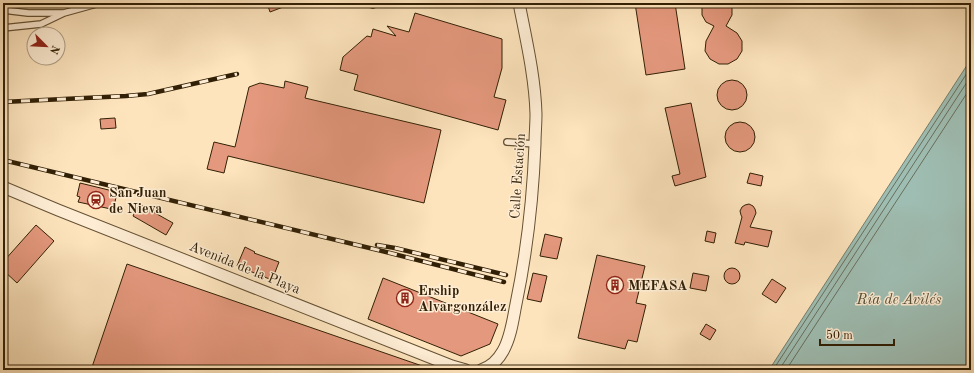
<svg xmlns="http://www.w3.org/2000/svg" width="974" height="373" viewBox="0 0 974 373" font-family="'Old Standard TT',serif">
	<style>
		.water { fill: #9fbeb3; stroke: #737f6e }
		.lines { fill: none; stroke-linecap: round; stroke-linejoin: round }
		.shore { stroke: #686f5c; stroke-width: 1 }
		.building { fill: #e4987d; stroke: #322006 }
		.service-casing { stroke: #655134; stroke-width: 8 }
		.minor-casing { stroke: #655134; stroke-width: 13 }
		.service { stroke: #feedd4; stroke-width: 5.5 }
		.minor { stroke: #feedd4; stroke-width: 11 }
		.rail-casing { stroke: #322006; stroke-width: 4.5 }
		.rail { stroke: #feedd4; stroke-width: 3; stroke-dasharray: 9; stroke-linecap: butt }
		.labels { text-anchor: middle; stroke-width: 3; stroke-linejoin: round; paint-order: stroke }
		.street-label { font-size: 14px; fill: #322006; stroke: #feedd4 }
		.poi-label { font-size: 14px; font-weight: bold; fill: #322006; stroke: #feedd4; text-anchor: start }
		.water-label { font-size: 15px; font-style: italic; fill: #534f3a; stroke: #feedd4 }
	</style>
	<rect width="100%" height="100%" fill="#fde4bd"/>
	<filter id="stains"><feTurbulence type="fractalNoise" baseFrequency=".005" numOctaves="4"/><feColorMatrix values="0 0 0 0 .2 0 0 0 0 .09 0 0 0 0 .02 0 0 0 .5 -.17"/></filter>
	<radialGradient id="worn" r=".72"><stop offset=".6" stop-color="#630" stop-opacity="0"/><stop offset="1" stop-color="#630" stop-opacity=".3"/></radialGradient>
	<!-- water -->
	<polygon class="water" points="971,59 971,370 769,370"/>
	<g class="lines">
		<!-- shore -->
		<g class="shore">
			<polyline points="773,370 971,67"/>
			<polyline points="779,370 971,76"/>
			<polyline points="786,370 971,87"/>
		</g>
	</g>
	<!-- building -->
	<g class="building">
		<polygon points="267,3 291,3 291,4 270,12"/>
		<polygon points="635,3 675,3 685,69 646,75"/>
		<polygon points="705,3 730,3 732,7 732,15 726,26 737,33 742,41 742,51 737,59 728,64 719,64 710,59 705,51 706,41 714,26 706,22 702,15 702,7"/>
		<polygon points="415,13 502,39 502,68 494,97 506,100 498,130 354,90 358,75 340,70 343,57 367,36 371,37 373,29 396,36 387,26 409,32"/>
		<circle cx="732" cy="95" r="15"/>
		<polygon points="285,81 308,87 305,98 441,130 424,203 228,156 224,173 207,169 214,142 235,147 249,87 260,83 284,88"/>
		<polygon points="691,103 706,177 675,186 672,176 680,174 665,108"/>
		<polygon points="115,118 116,128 101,129 100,119"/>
		<circle cx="740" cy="137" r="15"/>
		<polygon points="750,173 763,176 761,186 747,183"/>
		<polygon points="80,183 117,192 114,207 111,206 111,209 78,202 80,197 77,196"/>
		<polygon points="139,204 173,223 166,235 133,216"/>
		<polygon points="749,204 753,206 755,209 756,213 750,227 772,231 768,247 745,242 744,245 735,243 742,217 741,215 740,211 742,207 745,205"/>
		<polygon points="36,225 54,241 17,283 3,270 3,262"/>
		<polygon points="707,231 716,233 714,243 705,241"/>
		<polygon points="545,234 562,238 557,259 540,256"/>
		<polygon points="245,247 255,252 254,253 279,262 272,280 237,266"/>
		<polygon points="597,255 645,266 636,303 646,305 637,342 628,340 625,349 578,338"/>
		<polygon points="127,264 431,369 431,370 91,370"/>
		<circle cx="732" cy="276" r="8"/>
		<polygon points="533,273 547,276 541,302 527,299"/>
		<polygon points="693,273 709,276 706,291 690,288"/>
		<polygon points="383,278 498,324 490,344 461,356 368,319"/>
		<polygon points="772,279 786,288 776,303 762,294"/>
		<polygon points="706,324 716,330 710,340 700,334"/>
	</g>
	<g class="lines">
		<!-- service casing -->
		<g class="service-casing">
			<g id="service">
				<polyline points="368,3 373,5 376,3"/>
				<polyline points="3,10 28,13 62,13"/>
				<polyline points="3,28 41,24 64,13 100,3"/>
				<polyline points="507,142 535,144"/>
			</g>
		</g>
		<!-- minor casing -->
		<g class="minor-casing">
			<g id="minor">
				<polyline points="3,187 58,210 452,366 466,370"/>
				<path d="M 481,370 C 491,367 498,360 503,351 C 511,337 513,319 516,304 C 527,251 533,198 535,144 C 535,134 536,124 536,114 C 535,77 526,39 519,3"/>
			</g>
		</g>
		<!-- service -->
		<use href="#service" class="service"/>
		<!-- minor -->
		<use href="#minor" class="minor"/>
		<!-- rail casing -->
		<g class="rail-casing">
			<g id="rail">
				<polyline points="3,102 126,96 148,94 237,74"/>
				<polyline points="3,160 382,251 504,282"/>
				<polyline points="377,245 395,248 506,275"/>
			</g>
		</g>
		<!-- rail -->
		<use href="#rail" class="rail"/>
	</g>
	<!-- icons -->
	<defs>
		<g id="station-ring" transform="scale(0.9)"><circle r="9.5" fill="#feedd4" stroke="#8f2418" stroke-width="1.5"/><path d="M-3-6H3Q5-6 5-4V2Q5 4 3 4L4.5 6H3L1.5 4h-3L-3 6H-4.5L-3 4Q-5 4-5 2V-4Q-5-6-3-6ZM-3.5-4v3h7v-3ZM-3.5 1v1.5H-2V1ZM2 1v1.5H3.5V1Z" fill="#8f2418"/></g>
		<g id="building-ring" transform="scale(0.9)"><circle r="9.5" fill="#feedd4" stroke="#8f2418" stroke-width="1.5"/><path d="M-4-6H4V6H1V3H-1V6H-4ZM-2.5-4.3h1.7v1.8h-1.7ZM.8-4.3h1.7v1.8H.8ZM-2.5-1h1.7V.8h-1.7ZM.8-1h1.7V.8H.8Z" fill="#8f2418"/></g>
	</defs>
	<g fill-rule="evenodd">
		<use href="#station-ring" x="96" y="200"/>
		<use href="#building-ring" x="615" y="285"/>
		<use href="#building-ring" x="405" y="298"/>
	</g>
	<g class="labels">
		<!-- street labels -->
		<g class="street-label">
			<text transform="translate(517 176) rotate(-86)" y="5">Calle Estación</text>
			<text transform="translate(245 267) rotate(22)" y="5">Avenida de la Playa</text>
		</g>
		<!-- poi labels -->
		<g class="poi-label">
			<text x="109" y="197">San Juan<tspan x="109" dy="16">de Nieva</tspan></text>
			<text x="628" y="290">MEFASA</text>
			<text x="418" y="295">Ership<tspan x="418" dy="16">Alvargonzález</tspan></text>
		</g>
		<!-- water labels -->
		<g class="water-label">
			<text x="899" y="304">Ría de Avilés</text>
		</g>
	</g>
	<!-- margin -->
	<rect width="974" height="373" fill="none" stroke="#fde4bd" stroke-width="16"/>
	<rect x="4" y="4" width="966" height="365" fill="none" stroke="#322006" stroke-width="2"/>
	<rect x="8" y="8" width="958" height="357" fill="none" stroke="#322006"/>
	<!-- north arrow -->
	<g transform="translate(46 46) rotate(114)"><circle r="19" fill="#feedd4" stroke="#ac9b82"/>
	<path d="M0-3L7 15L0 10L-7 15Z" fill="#8f2418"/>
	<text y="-6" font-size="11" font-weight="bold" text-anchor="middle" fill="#322006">N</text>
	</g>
	<!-- scale -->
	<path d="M820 339v6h74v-6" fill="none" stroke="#322006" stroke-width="2"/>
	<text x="826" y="339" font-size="12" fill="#322006" stroke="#feedd4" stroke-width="3" paint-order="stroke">50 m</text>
	<rect width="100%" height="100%" filter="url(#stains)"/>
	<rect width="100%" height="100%" fill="url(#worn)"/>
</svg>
